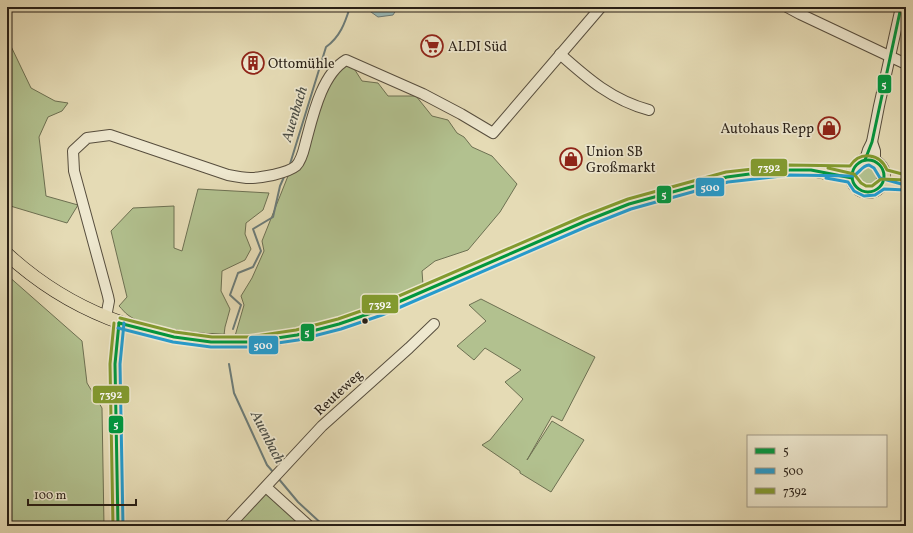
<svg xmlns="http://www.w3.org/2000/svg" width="913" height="533" viewBox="0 0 913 533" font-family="Vollkorn,serif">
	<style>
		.green { fill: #b2c18f; stroke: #6d7052 }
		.water { fill: #99b9b7; stroke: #6c7b77 }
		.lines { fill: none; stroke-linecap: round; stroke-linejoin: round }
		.stream { stroke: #6c7b77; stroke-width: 2 }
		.minor-casing { stroke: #574e3e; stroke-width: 12 }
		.major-casing { stroke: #281f16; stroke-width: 14 }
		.minor { stroke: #eee8cf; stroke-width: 10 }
		.major { stroke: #e5dbb5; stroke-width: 13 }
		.bus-1-casing { stroke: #eee8cf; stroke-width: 6 }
		.bus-2-casing { stroke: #eee8cf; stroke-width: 6 }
		.bus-3-casing { stroke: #eee8cf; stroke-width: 6 }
		.bus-1 { stroke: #00973e; stroke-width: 3 }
		.bus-2 { stroke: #259bcd; stroke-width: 3 }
		.bus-3 { stroke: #829a2e; stroke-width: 3 }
		.bus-dot { fill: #281f16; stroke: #eee8cf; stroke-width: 1.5 }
		.labels { text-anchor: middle; stroke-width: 3.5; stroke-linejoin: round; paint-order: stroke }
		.poi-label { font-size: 14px; fill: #281f16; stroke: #eee8cf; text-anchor: start }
		.street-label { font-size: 14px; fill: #281f16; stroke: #eee8cf }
		.water-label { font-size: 15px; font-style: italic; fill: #4a4d46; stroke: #eee8cf }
		.line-badge { stroke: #eee8cf; stroke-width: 1.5 }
		.badge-label { font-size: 11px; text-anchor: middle; font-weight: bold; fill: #fff }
	</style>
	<rect width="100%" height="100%" fill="#e5dbb5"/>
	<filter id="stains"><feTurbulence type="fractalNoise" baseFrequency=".005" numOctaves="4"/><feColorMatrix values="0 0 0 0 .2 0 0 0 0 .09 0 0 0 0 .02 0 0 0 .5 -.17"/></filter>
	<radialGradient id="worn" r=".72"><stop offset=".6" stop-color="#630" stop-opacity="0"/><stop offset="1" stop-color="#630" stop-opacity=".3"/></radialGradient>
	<!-- green -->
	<g class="green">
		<polygon points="7,38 31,88 55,101 68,103 62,111 48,117 39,137 46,196 78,205 67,223 7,205"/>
		<path d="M 346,64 L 353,67 L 362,81 L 378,83 L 388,96 L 416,96 L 432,116 L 448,120 L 457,133 L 464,137 L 472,147 L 492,156 L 517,184 L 500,212 L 468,250 L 435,261 L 422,271 L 423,285 C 363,309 301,336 235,336 L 244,305 L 241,296 L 252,278 L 264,251 L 262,241 L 288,176 L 301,166 L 328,84 Z"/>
		<circle cx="869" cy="176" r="11"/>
		<path d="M 198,189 L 269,193 L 263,210 L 246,223 L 245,234 L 251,249 L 245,260 L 222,271 L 221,291 L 230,309 L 225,327 L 224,335 C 200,334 147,330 128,315 C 125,313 122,309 119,306 L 127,297 L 111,231 L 133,208 L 174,206 L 174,248 L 182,251 Z"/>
		<polygon points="7,275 82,341 87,383 102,408 104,526 7,526"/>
		<polygon points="481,299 595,357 562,421 552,416 527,460 552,421 584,440 551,492 520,473 520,471 482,445 490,440 523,399 505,382 521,370 485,348 474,360 457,346 486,321 469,305"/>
		<polygon points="266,494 305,526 234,526 258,499"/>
	</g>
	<!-- water -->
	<polygon class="water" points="364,7 398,7 393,15 378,17"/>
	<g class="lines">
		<!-- stream -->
		<g class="stream">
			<path d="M 290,164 L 326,47 C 340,37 345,23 350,7"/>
			<polyline points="233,329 241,305 230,295 238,273 253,267 261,251 253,229 273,217 280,186 284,177"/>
			<polyline points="229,364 234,393 267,465 274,473"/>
			<polyline points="278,478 298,502 324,526"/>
		</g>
		<!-- minor casing -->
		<g class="minor-casing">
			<g id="minor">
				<polyline points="787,7 800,14 906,64"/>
				<path d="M 560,54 C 588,79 612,100 649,110"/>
				<polyline points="872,142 875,151 875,162"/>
				<polyline points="865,160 868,150 872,142 879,106 901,7"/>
				<path d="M 106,317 L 109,301 L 108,296 L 74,171 L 73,151 L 87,138 L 110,135 L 228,175 C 248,179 253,179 273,175 C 281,173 290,171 296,166 C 302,160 304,149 306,141 C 313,115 322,74 346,60 L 423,94 L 461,114 L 493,133 L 601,7"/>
				<polyline points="266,487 309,526"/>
				<polyline points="118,526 115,364 119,323"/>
				<polyline points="229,526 322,426 409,348 434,324"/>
			</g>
		</g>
		<!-- major casing -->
		<g class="major-casing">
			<g id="major">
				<circle cx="868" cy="176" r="16"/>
				<polyline points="882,184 906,185"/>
				<path d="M 7,254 C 68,310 144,340 227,341 C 241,342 255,342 269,340 C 307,335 344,323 380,310 L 586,221 L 629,204 L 727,177 L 757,173 L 790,170 L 811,170 L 852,178"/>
			</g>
		</g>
		<!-- minor -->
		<use href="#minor" class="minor"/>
		<!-- major -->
		<use href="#major" class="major"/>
		<!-- bus-1 casing -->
		<g class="bus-1-casing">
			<g id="bus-1">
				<polyline points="865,160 872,142 901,7"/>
				<circle cx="868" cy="176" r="16"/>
				<polyline points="119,323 174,337 211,342 250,342 297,335 339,324 380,310 586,221 629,204 727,177 757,173 790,170 811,170 852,178"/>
				<polyline points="118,526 115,364 119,323"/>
			</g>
		</g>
		<!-- bus-2 casing -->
		<g class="bus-2-casing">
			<g id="bus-2">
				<polyline points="826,178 848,182 854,191 864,196 875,195 884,189 906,190"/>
				<path d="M 118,328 L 173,342 L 211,347 L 250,347 L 298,340 L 341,329 L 382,315 L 588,226 L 631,209 L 728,182 L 790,175 L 853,176 C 860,173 861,166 869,165 L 874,168 L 880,178 L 905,185"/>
				<polyline points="123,526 120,364 124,323"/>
			</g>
		</g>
		<!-- bus-3 casing -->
		<g class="bus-3-casing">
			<g id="bus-3">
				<polyline points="828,168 854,174 861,183 866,186 872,186 881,179 906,180"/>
				<path d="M 120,318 L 175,332 L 212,337 L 249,337 L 296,330 L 338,319 L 378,305 L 584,216 L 628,199 L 726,172 L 789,165 L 850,166 C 860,151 880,153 887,170 L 906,175"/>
				<polyline points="113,526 110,364 114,323"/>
			</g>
		</g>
		<!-- bus-1 -->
		<use href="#bus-1" class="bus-1"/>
		<!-- bus-2 -->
		<use href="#bus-2" class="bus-2"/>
		<!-- bus-3 -->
		<use href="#bus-3" class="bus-3"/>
	</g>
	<!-- icons -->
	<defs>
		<g id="supermarket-ring" transform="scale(1.15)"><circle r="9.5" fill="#eee8cf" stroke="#8f2418" stroke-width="1.5"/><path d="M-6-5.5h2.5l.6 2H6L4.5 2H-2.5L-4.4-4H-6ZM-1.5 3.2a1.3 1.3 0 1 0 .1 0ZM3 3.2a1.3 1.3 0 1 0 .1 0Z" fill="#8f2418"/></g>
		<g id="building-ring" transform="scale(1.15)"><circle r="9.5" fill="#eee8cf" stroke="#8f2418" stroke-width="1.5"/><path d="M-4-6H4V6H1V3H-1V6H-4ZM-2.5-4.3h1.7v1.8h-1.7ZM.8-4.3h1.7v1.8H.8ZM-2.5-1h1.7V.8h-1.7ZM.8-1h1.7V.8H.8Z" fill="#8f2418"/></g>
		<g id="shop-ring" transform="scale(1.15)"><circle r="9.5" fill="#eee8cf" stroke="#8f2418" stroke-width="1.5"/><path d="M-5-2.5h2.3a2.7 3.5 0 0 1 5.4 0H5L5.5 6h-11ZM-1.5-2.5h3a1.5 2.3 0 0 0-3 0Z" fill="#8f2418"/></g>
	</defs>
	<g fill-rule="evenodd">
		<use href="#supermarket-ring" x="432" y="46"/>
		<use href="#building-ring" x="253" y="63"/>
		<use href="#shop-ring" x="829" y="128"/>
		<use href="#shop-ring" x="571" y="159"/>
	</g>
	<!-- markers -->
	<circle class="bus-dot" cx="365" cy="321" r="3.5"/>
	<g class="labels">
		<!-- poi labels -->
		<g class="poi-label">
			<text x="448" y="51">ALDI Süd</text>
			<text x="268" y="68">Ottomühle</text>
			<text x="814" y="133" text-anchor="end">Autohaus Repp</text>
			<text x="586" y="156">Union SB<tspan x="586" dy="16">Großmarkt</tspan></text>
		</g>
		<!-- street labels -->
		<g class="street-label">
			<text transform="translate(338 392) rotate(-43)" y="5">Reuteweg</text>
		</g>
		<!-- water labels -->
		<g class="water-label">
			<text transform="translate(294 114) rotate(-73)" y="5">Auenbach</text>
			<text transform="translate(268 437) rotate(63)" y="5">Auenbach</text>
		</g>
	</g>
	<g class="line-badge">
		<rect x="877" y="74" width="15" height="20" rx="4" fill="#00973e"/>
		<rect x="750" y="158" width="38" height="19" rx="4" fill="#829a2e"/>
		<rect x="695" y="177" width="30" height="20" rx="4" fill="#259bcd"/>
		<rect x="656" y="185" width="16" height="19" rx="4" fill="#00973e"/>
		<rect x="361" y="294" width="38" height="20" rx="4" fill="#829a2e"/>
		<rect x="300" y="323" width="15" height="19" rx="4" fill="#00973e"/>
		<rect x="248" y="335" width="31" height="20" rx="4" fill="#259bcd"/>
		<rect x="92" y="385" width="38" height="19" rx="4" fill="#829a2e"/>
		<rect x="108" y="415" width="16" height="19" rx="4" fill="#00973e"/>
	</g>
	<g class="badge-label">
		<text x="884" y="88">5</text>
		<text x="769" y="171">7392</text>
		<text x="710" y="191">500</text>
		<text x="664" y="198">5</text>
		<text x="380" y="308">7392</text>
		<text x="307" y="336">5</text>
		<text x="263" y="349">500</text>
		<text x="111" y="398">7392</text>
		<text x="116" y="428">5</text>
	</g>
	<!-- margin -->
	<rect width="913" height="533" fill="none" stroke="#e5dbb5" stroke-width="24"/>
	<rect x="8" y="8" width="897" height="517" fill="none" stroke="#281f16" stroke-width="2"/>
	<rect x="12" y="12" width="889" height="509" fill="none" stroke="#281f16"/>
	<!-- legend -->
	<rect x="747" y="435" width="140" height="72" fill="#eee8cf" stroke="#9f9885"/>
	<rect x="755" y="448" width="20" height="6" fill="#00973e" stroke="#9f9885"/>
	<text x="783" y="455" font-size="12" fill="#281f16">5</text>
	<rect x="755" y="468" width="20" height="6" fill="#259bcd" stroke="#9f9885"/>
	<text x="783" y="475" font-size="12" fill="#281f16">500</text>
	<rect x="755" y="488" width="20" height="6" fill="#829a2e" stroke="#9f9885"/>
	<text x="783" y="495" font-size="12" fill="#281f16">7392</text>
	<!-- scale -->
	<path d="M28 499v6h108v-6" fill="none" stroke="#281f16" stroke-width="2"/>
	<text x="34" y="499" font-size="12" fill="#281f16" stroke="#eee8cf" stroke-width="3" paint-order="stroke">100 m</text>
	<rect width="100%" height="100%" filter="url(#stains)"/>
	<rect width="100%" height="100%" fill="url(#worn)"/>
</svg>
